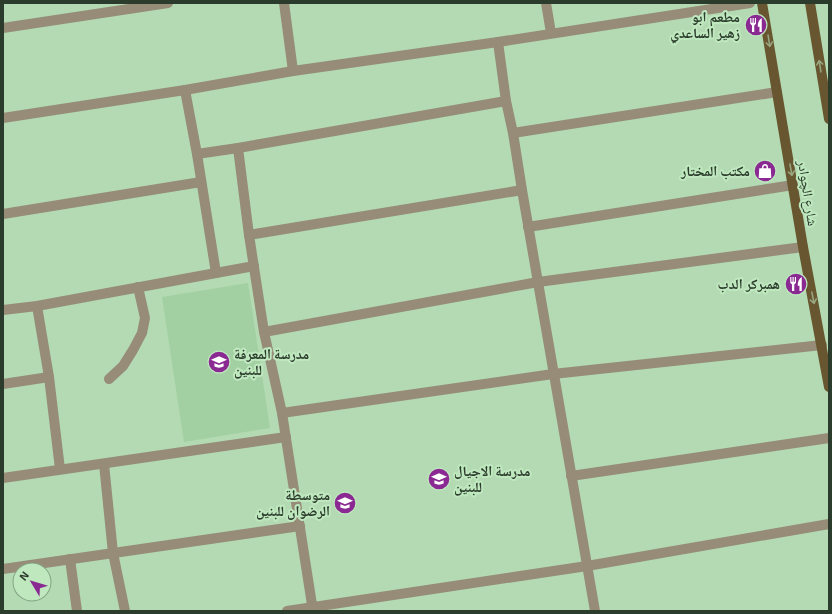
<svg xmlns="http://www.w3.org/2000/svg" width="832" height="614" viewBox="0 0 832 614" font-family="'Exo 2','Noto Naskh Arabic',sans-serif">
	<style>
		.built { fill: #a2d0a2 }
		.lines { fill: none; stroke-linecap: round; stroke-linejoin: round }
		.minor { stroke: #968c78; stroke-width: 10 }
		.major { stroke: #675630; stroke-width: 10 }
		.oneway { stroke: #97a67f }
		.labels { text-anchor: middle; stroke-width: 4; stroke-linejoin: round; paint-order: stroke }
		.poi-label { font-size: 14px; font-weight: bold; fill: #2c3c2c; stroke: #bfe8bf; text-anchor: end }
		.street-label { font-size: 14px; fill: #2c3c2c; stroke: #bfe8bf }
	</style>
	<rect width="100%" height="100%" fill="#b3dab2"/>
	<!-- built -->
	<polygon class="built" points="248,283 270,428 184,442 162,297"/>
	<g class="lines">
		<!-- minor -->
		<g class="minor">
			<polyline points="284,3 293,71"/>
			<polyline points="546,3 551,33"/>
			<polyline points="3,28 168,3"/>
			<polyline points="498,42 506,101 513,133 522,190 595,611"/>
			<polyline points="185,90 197,154 216,273"/>
			<polyline points="3,118 185,90 293,71 498,42 750,3"/>
			<polyline points="513,133 777,92"/>
			<polyline points="238,148 249,235 264,332 282,413 313,611"/>
			<polyline points="197,154 238,148 506,101"/>
			<polyline points="3,214 201,182"/>
			<polyline points="528,227 793,185"/>
			<polyline points="249,235 522,190"/>
			<polyline points="37,306 49,377 60,469"/>
			<polyline points="3,310 37,306 254,266"/>
			<polyline points="264,332 538,282 803,247"/>
			<polyline points="109,379 123,366 133,350 142,333 145,318 138,287"/>
			<polyline points="3,384 49,377"/>
			<polyline points="282,413 553,374 822,345"/>
			<polyline points="104,464 113,553 125,611"/>
			<polyline points="571,476 829,438"/>
			<polyline points="3,478 286,437"/>
			<polyline points="70,559 77,611"/>
			<polyline points="3,569 300,526"/>
			<polyline points="287,611 587,566 829,524"/>
		</g>
		<!-- major -->
		<g class="major">
			<polyline points="762,3 803,247 829,387"/>
			<polyline points="810,3 829,119"/>
		</g>
	</g>
	<!-- one-way arrows -->
	<defs><path id="oneway-shaft" d="M-6 0H5M1.5-3L5.5 0L1.5 3" fill="none" stroke-width="1.6" stroke-linecap="round" stroke-linejoin="round"/></defs>
	<g class="oneway">
		<use href="#oneway-shaft" transform="translate(769 41) rotate(81)"/>
		<use href="#oneway-shaft" transform="translate(820 66) rotate(-99)"/>
		<use href="#oneway-shaft" transform="translate(791 170) rotate(80)"/>
		<use href="#oneway-shaft" transform="translate(813 298) rotate(79)"/>
	</g>
	<!-- icons -->
	<defs>
		<g id="restaurant-disc" transform="scale(1.15)"><circle r="9.5" fill="#8a2992" stroke="#bfe8bf"/><path d="M-5-6h1v4h1v-4h1v4h1v-4h1v5L-1.5 .5V6h-2V.5L-5-1ZM5-6V6H3V1.5H1.5Q1.5-4 5-6Z" fill="#fff"/></g>
		<g id="shop-disc" transform="scale(1.15)"><circle r="9.5" fill="#8a2992" stroke="#bfe8bf"/><path d="M-5-2.5h2.3a2.7 3.5 0 0 1 5.4 0H5L5.5 6h-11ZM-1.5-2.5h3a1.5 2.3 0 0 0-3 0Z" fill="#fff"/></g>
		<g id="school-disc" transform="scale(1.15)"><circle r="9.5" fill="#8a2992" stroke="#bfe8bf"/><path d="M0-5L7-2L0 1L-7-2ZM-4 1L0 2.5L4 1V4Q0 6-4 4Z" fill="#fff"/></g>
	</defs>
	<g fill-rule="evenodd">
		<use href="#restaurant-disc" x="756" y="25"/>
		<use href="#shop-disc" x="765" y="171"/>
		<use href="#restaurant-disc" x="796" y="284"/>
		<use href="#school-disc" x="219" y="362"/>
		<use href="#school-disc" x="439" y="479"/>
		<use href="#school-disc" x="345" y="503"/>
	</g>
	<g class="labels">
		<!-- poi labels -->
		<g class="poi-label">
			<text x="740" y="22">مطعم ابو<tspan x="740" dy="16">زهير الساعدي</tspan></text>
			<text x="750" y="176">مكتب المختار</text>
			<text x="780" y="289">همبركر الدب</text>
			<text x="234" y="359" text-anchor="start">مدرسة المعرفة<tspan x="234" dy="16">للبنين</tspan></text>
			<text x="454" y="476" text-anchor="start">مدرسة الاجيال<tspan x="454" dy="16">للبنين</tspan></text>
			<text x="330" y="500">متوسطة<tspan x="330" dy="16">الرضوان للبنين</tspan></text>
		</g>
		<!-- street labels -->
		<g class="street-label">
			<text transform="translate(808 193) rotate(81)" y="5">شارع الچوادر</text>
		</g>
	</g>
	<!-- border -->
	<rect width="832" height="614" fill="none" stroke="#2c3c2c" stroke-width="8"/>
	<!-- north arrow -->
	<g transform="translate(32 582) rotate(308)"><circle r="19" fill="#bfe8bf" stroke="#84a384"/>
	<path d="M0-3L7 15L0 10L-7 15Z" fill="#8a2992"/>
	<text y="-6" font-size="11" font-weight="bold" text-anchor="middle" fill="#2c3c2c">N</text>
	</g>
</svg>
